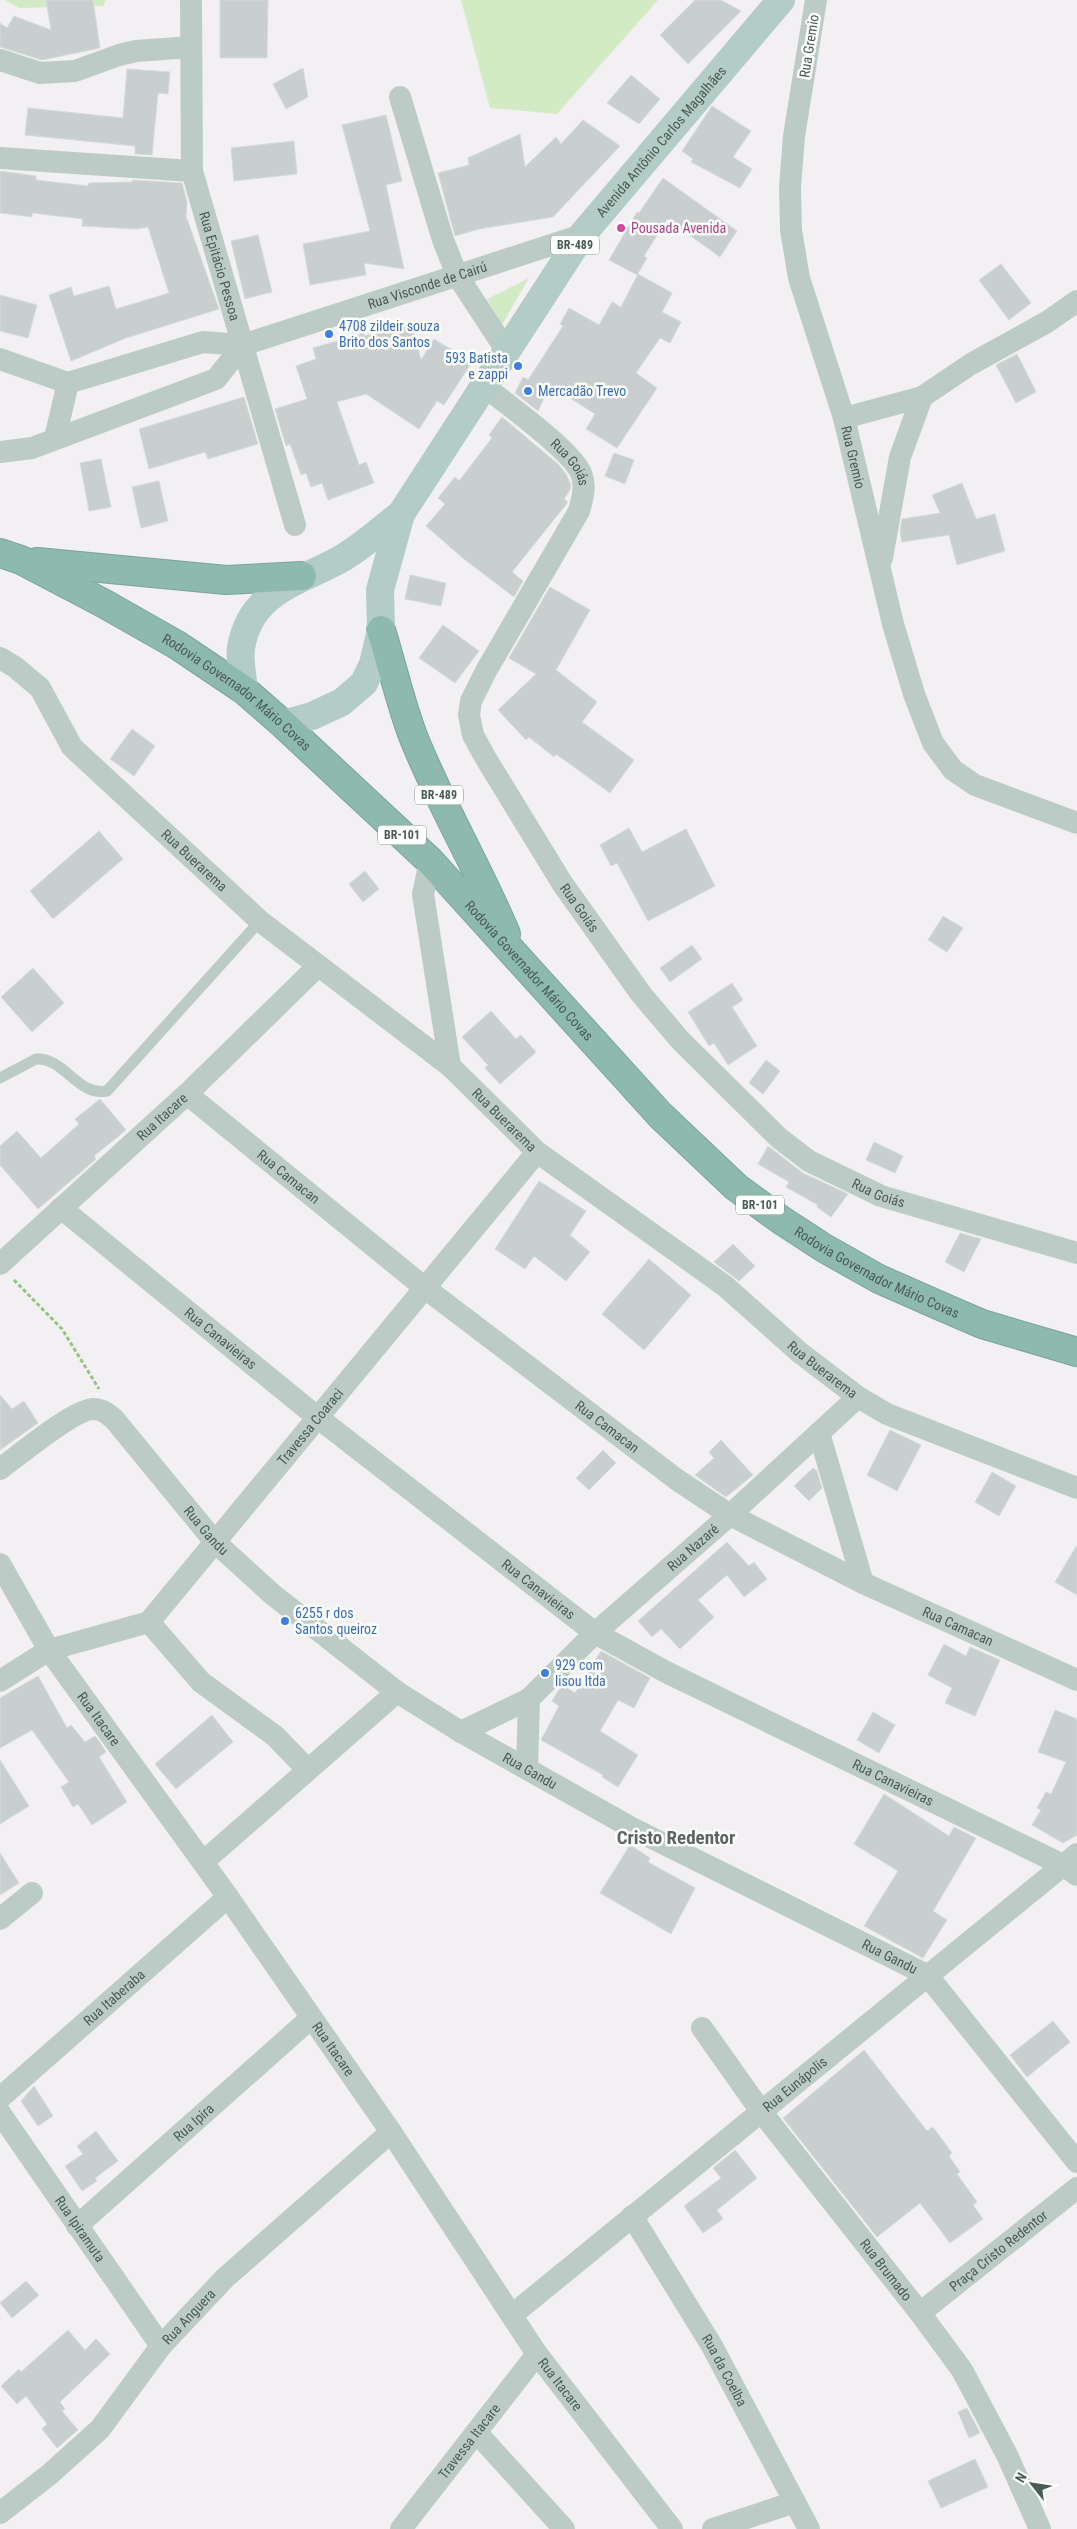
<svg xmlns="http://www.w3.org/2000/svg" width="1077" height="2529" viewBox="0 0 1077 2529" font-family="'Roboto Condensed',sans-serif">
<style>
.green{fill:#d3ebc4}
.building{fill:#c8cfce;stroke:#d5dbda}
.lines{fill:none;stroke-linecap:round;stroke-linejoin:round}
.highway-casing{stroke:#79a59a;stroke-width:30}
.path{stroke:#92c580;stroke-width:3;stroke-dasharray:4 2.5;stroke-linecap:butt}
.lane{stroke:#bdcbc6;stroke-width:11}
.street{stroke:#bdcbc6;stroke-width:22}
.primary{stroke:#b3ccc5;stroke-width:28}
.highway{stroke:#8eb9ae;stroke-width:28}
.hotel-dot{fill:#d1479c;stroke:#fff;stroke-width:2}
.shop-dot{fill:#3f7fe0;stroke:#fff;stroke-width:2}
.labels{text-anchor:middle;stroke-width:5;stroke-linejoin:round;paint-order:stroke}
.shield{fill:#fff;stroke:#808d89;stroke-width:1}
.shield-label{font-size:12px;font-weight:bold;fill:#4a5c56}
.street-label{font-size:14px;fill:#4a5c56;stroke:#fff}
.hotel-label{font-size:14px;fill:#b23c85;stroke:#fff;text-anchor:start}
.shop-label{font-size:14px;fill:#366cbe;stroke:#fff;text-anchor:start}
.district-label{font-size:19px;font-weight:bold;fill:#5d6463;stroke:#fff}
</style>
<rect width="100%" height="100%" fill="#f2f0f2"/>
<path class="green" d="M5,0H106L103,6L19,8Z
M461,0H658L557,114L490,108Z
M529,278L502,325L487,299Z"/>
<path class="building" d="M46,0H93L100,48L42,60L0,47V23L7,28L14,16L51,30Z
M220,0H268L267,58H220Z
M695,0H721L741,11L688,64L660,35Z
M303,68L308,97L286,109L273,84Z
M127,69L170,72L168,94L158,93L152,155L135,154V146L25,135L28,108L123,118Z
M631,75L660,99L639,124L607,103Z
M712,106L751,131L733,157L752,169L740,188L691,162L693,159L682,151Z
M386,115L402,181L386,185L404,269L364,263L366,275L310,285L303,244L370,231L342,125Z
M583,120L620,146L553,217L479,229L455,236L438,173L469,165L468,158L520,134L525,167L556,137L561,144Z
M294,141L297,174L234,181L231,148Z
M0,171L36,176V180L88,186L89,183L132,182L133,180L182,183L187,202L186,216L219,309L126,338L71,361L49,295L71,287L74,296L109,286L116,309L169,293L148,227L137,229L82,226L83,219L32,213V217L0,213Z
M663,178L737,231L720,257L667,219L644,256L647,258L637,275L609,260L637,212L639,213Z
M258,235L272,292L245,299L231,241Z
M1001,264L1031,303L1009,320L979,280Z
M638,274L672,293L662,312L681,322L670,343L660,338L636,373L657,388L617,448L586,429L595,414L550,385L538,411L515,393L523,377L528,380L563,326L560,324L569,308L599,325L612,302L621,307Z
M0,295L37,305L28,338L0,331Z
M411,323L421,360L434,339L472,362L444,405L437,401L419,429L366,394L337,402L359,465L366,462L374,483L328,500L322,483L311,487L306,473L301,475L290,444L286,446L275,409L307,399L296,366L316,359L313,348L364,333V336Z
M1017,354L1036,392L1016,403L996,365Z
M244,397L258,444L208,459L205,452L149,469L139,429Z
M502,417L558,464L566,474L571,485L570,490L564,499L568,502L512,572L523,581L514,597L464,559L426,526L445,504L438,498L455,477L459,481L492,438L489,435Z
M614,453L634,460L625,484L605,476Z
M101,459L111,507L89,511L80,463Z
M159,481L168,521L141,528L132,487Z
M962,483L976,519L995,514L1005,551L957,565L949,535L902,542L900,531L902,519L940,513L932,495Z
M410,575L446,583L441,606L405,599Z
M550,587L590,610L556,670L597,702L582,722L634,760L610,793L556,754L554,757L529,737L526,740L498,710L536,674L509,658Z
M443,625L479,651L455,683L419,658Z
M132,729L155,746L134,776L110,759Z
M629,828L642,852L686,829L715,886L648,921L617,863L611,866L600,845Z
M99,831L123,859L53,919L30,891Z
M365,871L379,889L363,902L349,884Z
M943,916L963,928L947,952L928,940Z
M692,945L702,959L670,982L660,968Z
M33,968L64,1003L32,1032L1,997Z
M732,983L743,1000L732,1007L757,1046L728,1065L714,1043L709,1046L688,1012Z
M491,1011L516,1039L521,1035L536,1052L500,1084L485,1068L488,1065L462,1037Z
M766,1060L780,1071L763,1094L749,1083Z
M100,1099L126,1130L94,1156L96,1159L38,1209L0,1165V1146L17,1131L41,1158L79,1124L75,1119Z
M874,1142L903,1156L895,1173L866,1160Z
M768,1146L803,1173L848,1194L831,1217L817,1207L818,1205L786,1187L789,1182L758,1164Z
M539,1181L586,1211L570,1235L590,1252L566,1281L534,1256L525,1269L495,1249Z
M960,1233L981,1239L964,1272L945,1262Z
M733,1244L755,1266L739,1281L714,1262Z
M649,1259L691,1295L644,1350L602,1314Z
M0,1395L12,1409L24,1401L38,1423L0,1450Z
M890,1430L921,1445L897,1491L867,1475Z
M721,1440L753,1475L726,1497L695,1475L714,1458L709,1452Z
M603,1450L616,1463L589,1490L576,1478Z
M813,1468L817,1471L822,1488L809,1501L794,1486Z
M992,1472L1016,1486L999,1516L975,1502Z
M727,1542L749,1566L754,1562L767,1579L744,1597L727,1575L698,1600L714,1617L680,1649L661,1629L652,1637L638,1621Z
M1077,1545V1595L1055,1582Z
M944,1644L966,1656L970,1647L1000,1660L975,1716L945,1703L952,1688L928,1675Z
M601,1651L650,1678L634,1708L618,1700L600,1731L638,1755L618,1787L602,1777L603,1775L541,1740L559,1706L552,1701L562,1685L575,1693Z
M38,1676L67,1728L71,1725L85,1742L95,1736L101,1744L106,1752L99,1757L127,1802L92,1825L78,1804L73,1807L61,1787L69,1782L32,1730L0,1748V1698Z
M1055,1710L1077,1719V1835L1063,1843L1032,1825L1041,1810L1037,1808L1046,1792L1051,1794L1066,1762L1038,1752Z
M873,1712L895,1725L879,1753L857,1740Z
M212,1715L233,1742L176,1789L155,1764Z
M0,1760L29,1806L0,1824Z
M884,1794L949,1836L954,1827L976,1838L933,1911L947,1920L923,1958L864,1926L898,1871L854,1844Z
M630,1845L650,1858L648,1862L695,1888L671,1934L600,1893Z
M0,1853L19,1883L0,1895Z
M1053,2021L1070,2042L1027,2077L1010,2055Z
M864,2050L927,2131L933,2127L952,2153L949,2156L960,2172L957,2174L977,2202L973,2205L983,2219L950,2243L920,2203L877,2237L783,2118Z
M34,2086L53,2116L38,2126L21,2101Z
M96,2131L118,2161L95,2178L97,2181L82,2191L65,2166L83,2154L77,2146Z
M735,2150L757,2178L717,2210L723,2219L703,2233L684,2206L721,2178L713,2168Z
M26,2281L39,2295L12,2318L0,2303Z
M68,2330L85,2350L96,2339L110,2354L60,2402L65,2409L62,2411L78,2430L57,2448L42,2429L47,2424L26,2396L17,2404L1,2386L19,2369L21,2372Z
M967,2408L980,2433L969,2438L958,2412Z
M975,2459L988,2487L941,2508L928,2481Z"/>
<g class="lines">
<g class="highway-casing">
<g id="highway">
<path id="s23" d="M0,553L21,560L103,603L177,645L244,690L283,724L430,861L660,1115L736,1187L781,1220L824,1248L879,1279L938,1305L982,1324L1077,1352"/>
<path d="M37,562L226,580L302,576"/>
<path d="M381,630C392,665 400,702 413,736C440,804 478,867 506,934"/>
</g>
</g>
<path class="path" d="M14,1280L62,1329L99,1389"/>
<path class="lane" d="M0,1078L36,1059C64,1057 78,1097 107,1091L260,921"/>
<g class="street">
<path id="s1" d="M191,0L192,171L295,525"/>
<path id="s2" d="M816,0L794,136L790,187L791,230L799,278L844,418L893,624L914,694L933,743L953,770L975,785L1077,823"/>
<path d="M0,60L40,73L75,71L119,55L136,51L191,47"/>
<path d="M400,97L443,240L457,275L506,350"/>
<path d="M0,158L192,171"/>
<path d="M0,359L68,383"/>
<path id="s3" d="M68,383L203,342L243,345L582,235"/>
<path id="s4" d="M484,386C505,403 576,453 582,476C586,487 582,500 579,511L486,671L471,701L469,715L473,735L485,757L562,883L641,994L680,1040L779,1138L809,1161L881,1196L1077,1253"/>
<path d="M844,418L922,397"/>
<path d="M55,438L68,383"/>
<path d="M0,452L32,448L216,379L243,345"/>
<path d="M882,558L900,457L922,397L971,364L1047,322L1077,301"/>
<path id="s5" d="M0,658L15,667L40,688L72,747L260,921L450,1066L537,1152L725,1286L799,1352L858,1397L887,1414L1077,1488"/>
<path d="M430,861L423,894L450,1066"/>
<path id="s6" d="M187,1094L425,1288L676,1479L730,1515L863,1583L1077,1680"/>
<path id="s7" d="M61,1208L317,1417L595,1633L666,1672L1063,1865L1077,1875"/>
<path id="s8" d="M0,1264L187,1094L318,966"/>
<path d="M819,1433L863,1583"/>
<path id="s9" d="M0,1469C18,1456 75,1408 94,1409C102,1409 108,1414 114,1419L215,1542L272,1594L397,1692L461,1732L632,1828L927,1975L1077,2162"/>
<path id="s10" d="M0,1564L49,1650L228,1897L391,2132L537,2354L672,2529"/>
<path d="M149,1622L201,1682L275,1736L307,1769"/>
<path id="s11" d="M0,1681L49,1650L149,1622L537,1152"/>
<path id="s12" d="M461,1732L529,1699L595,1633L730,1515L858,1397"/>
<path d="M527,1768L529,1699"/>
<path d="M203,1862L397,1692"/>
<path d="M0,1919L32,1893"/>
<path id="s13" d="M702,2028L760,2110L920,2313L962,2370L1007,2455L1040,2529"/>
<path id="s14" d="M0,2098L228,1897"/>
<path id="s15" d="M0,2113L161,2346"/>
<path id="s16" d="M632,2216L712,2346L809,2529"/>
<path id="s17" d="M77,2226L311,2018"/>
<path id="s18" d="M920,2313L1077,2188"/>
<path id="s19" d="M512,2315L1077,1854"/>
<path d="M477,2433L564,2529"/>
<path id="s20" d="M0,2513L50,2474L100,2429L161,2346L225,2278L391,2132"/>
<path id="s21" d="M401,2529L537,2354"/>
<path d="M713,2529L795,2502"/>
</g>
<g class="primary">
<path d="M244,690C243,677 239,661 241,648C250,592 297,583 339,560C361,548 381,529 401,514"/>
<path id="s22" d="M283,724L312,716L342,702L364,683L373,664L381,630L380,590L401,514L582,235L781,0"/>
</g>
<use href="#highway" class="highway"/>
</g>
<circle class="hotel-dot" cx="621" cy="228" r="5"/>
<g class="shop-dot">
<circle cx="329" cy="334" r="5"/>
<circle cx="518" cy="366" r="5"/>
<circle cx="528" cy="391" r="5"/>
<circle cx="285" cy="1621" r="5"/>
<circle cx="545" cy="1673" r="5"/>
</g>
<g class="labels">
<g class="shield">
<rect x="551" y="235.5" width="48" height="19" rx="4"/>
<rect x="415" y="785.5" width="48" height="19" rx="4"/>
<rect x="378" y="825.5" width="48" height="19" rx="4"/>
<rect x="736" y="1195.5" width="48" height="19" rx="4"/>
</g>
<g class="shield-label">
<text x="575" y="249">BR-489</text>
<text x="439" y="799">BR-489</text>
<text x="402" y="839">BR-101</text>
<text x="760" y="1209">BR-101</text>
</g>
<g class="street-label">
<text transform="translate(809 46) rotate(-81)" y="5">Rua Gremio</text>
<text dy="5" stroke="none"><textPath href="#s22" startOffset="722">Avenida Antônio Carlos Magalhães</textPath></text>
<text dy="5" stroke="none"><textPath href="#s1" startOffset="270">Rua Epitácio Pessoa</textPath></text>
<text dy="5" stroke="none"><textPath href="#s3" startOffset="375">Rua Visconde de Cairú</textPath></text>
<text dy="5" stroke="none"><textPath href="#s2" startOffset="468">Rua Gremio</textPath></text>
<text dy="5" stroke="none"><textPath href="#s4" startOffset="116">Rua Goiás</textPath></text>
<text dy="5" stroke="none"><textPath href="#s23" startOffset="276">Rodovia Governador Mário Covas</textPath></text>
<text dy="5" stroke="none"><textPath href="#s5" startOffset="284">Rua Buerarema</textPath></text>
<text dy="5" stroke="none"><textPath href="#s4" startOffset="626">Rua Goiás</textPath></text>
<text dy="5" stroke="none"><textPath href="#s23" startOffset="681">Rodovia Governador Mário Covas</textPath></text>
<text dy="5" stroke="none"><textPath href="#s8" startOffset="219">Rua Itacare</textPath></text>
<text dy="5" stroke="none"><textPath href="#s5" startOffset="689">Rua Buerarema</textPath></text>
<text dy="5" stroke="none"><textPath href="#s6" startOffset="131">Rua Camacan</textPath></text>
<text dy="5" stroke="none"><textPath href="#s4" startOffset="1046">Rua Goiás</textPath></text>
<text dy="5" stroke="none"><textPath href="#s23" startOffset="1146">Rodovia Governador Mário Covas</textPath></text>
<text dy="5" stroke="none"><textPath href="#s7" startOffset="206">Rua Canavieiras</textPath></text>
<text dy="5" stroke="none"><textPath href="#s5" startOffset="1094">Rua Buerarema</textPath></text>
<text dy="5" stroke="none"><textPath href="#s6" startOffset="536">Rua Camacan</textPath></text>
<text dy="5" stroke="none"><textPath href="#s11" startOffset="415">Travessa Coaraci</textPath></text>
<text dy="5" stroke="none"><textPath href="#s9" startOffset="280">Rua Gandu</textPath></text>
<text dy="5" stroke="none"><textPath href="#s12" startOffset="299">Rua Nazaré</textPath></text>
<text dy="5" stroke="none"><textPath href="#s7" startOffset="611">Rua Canavieiras</textPath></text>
<text dy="5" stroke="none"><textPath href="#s6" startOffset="941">Rua Camacan</textPath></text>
<text dy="5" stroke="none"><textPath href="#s10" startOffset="184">Rua Itacare</textPath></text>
<text dy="5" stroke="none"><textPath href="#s9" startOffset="685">Rua Gandu</textPath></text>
<text dy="5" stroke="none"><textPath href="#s7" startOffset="1016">Rua Canavieiras</textPath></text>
<text dy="5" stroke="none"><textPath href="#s9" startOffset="1090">Rua Gandu</textPath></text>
<text dy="5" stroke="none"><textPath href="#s14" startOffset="152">Rua Itaberaba</textPath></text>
<text dy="5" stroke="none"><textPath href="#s10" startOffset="589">Rua Itacare</textPath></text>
<text dy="5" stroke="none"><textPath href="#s19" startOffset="365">Rua Eunápolis</textPath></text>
<text dy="5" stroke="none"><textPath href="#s17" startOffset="156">Rua Ipira</textPath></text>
<text dy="5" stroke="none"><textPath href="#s15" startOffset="141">Rua Ipiramuta</textPath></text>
<text dy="5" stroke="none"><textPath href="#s18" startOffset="100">Praça Cristo Redentor</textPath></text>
<text dy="5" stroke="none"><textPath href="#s13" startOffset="304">Rua Brumado</textPath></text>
<text dy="5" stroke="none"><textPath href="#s20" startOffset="274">Rua Anguera</textPath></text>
<text dy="5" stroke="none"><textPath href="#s16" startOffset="180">Rua da Coelba</textPath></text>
<text dy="5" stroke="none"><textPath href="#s10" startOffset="994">Rua Itacare</textPath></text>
<text dy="5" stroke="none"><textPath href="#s21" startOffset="111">Travessa Itacare</textPath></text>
</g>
<g class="hotel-label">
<text x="631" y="233">Pousada Avenida</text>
</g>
<g class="shop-label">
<text x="339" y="331">4708 zildeir souza<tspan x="339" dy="16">Brito dos Santos</tspan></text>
<text x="508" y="363" text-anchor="end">593 Batista<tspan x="508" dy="16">e zappi</tspan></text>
<text x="538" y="396">Mercadão Trevo</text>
<text x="295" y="1618">6255 r dos<tspan x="295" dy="16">Santos queiroz</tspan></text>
<text x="555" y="1670">929 com<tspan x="555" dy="16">lisou ltda</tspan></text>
</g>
<g class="district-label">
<text x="676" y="1844">Cristo Redentor</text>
</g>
</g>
<g transform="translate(1032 2484) rotate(300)" stroke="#ffffff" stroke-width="4" paint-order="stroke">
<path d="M0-4L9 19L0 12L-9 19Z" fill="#4a5c56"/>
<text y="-8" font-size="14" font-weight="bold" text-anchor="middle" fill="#4a5c56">N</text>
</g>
</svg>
